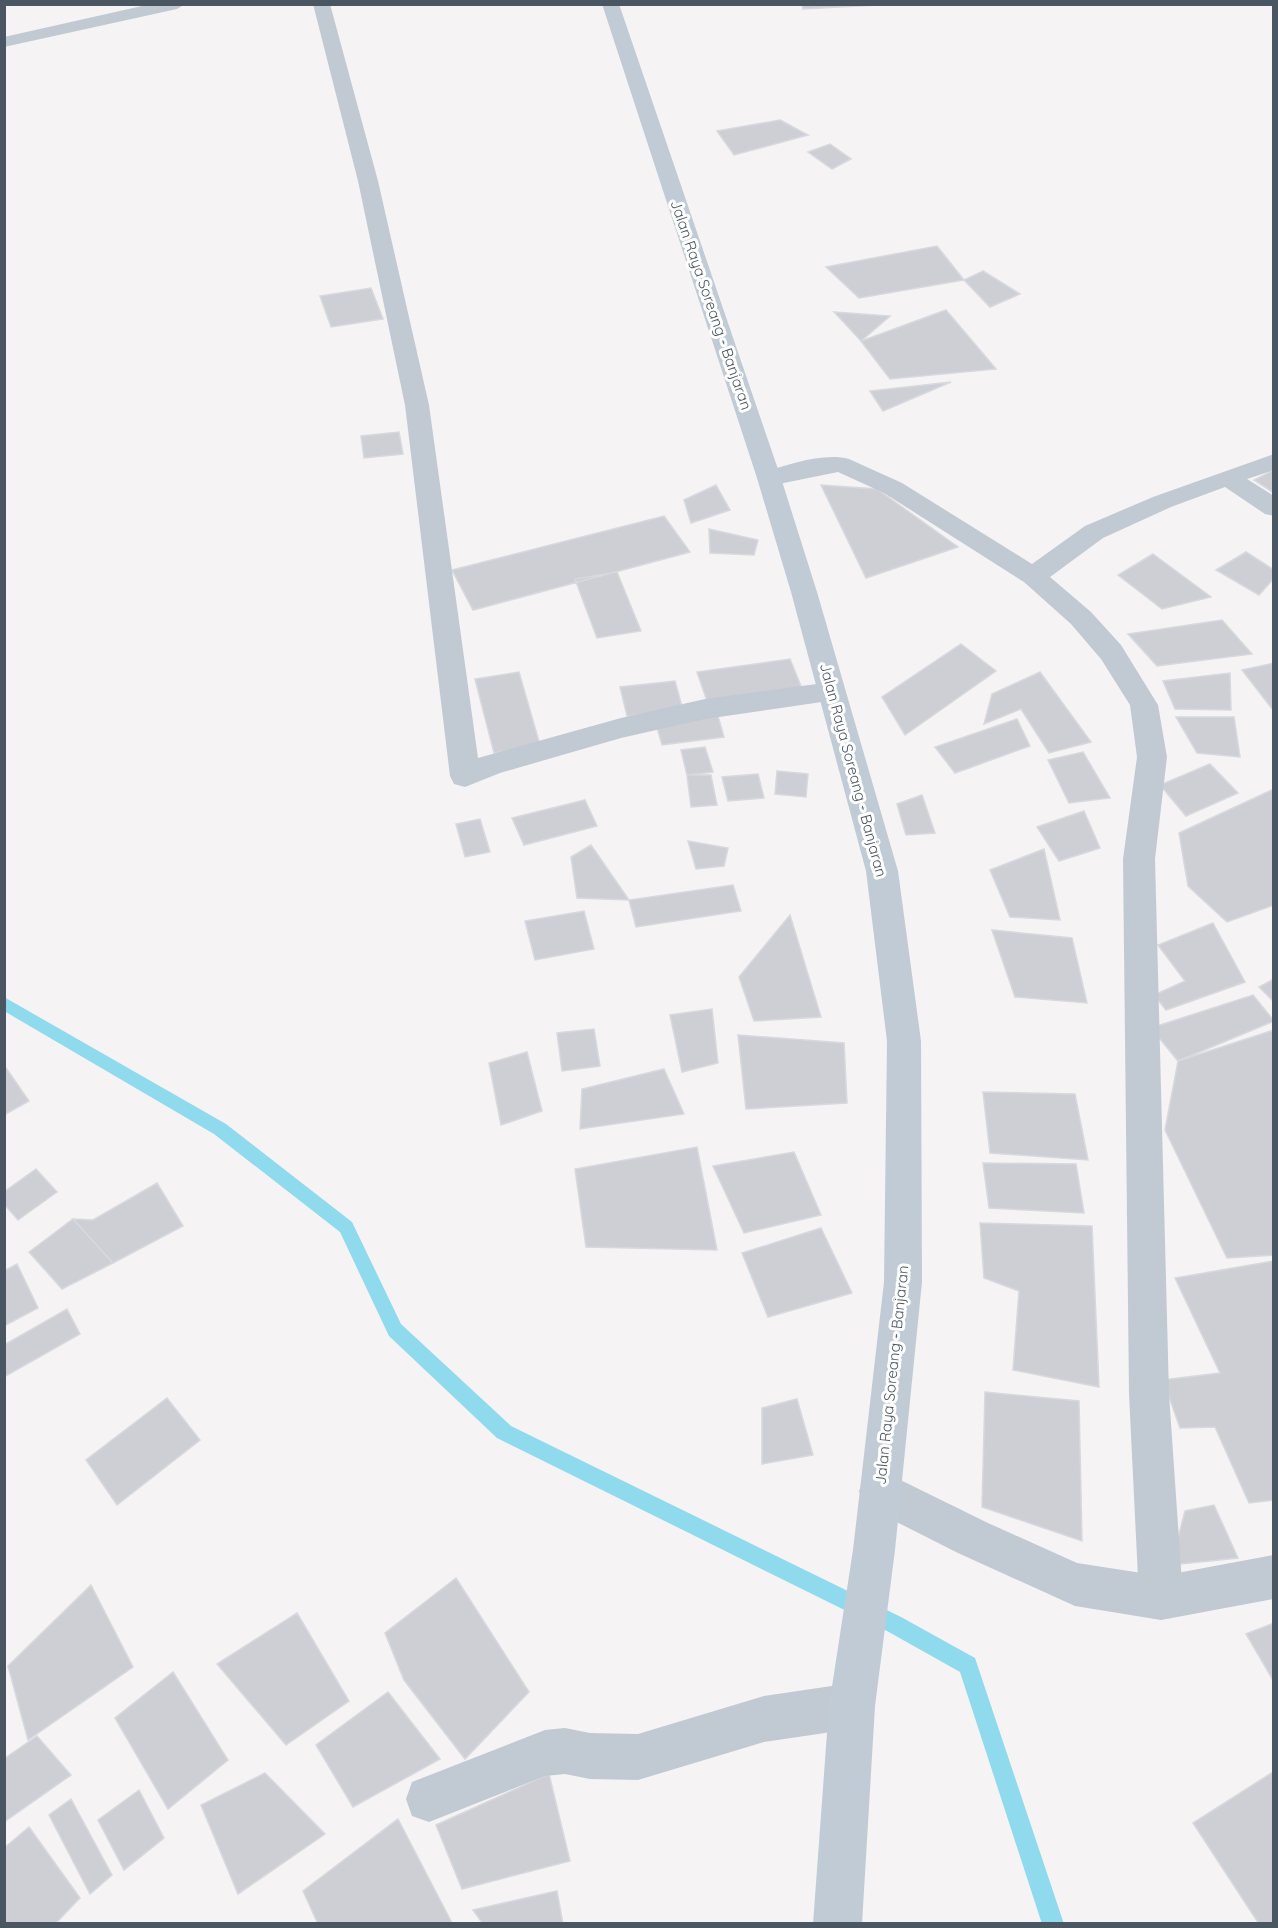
<svg xmlns="http://www.w3.org/2000/svg" width="1278" height="1928" viewBox="0 0 1278 1928" font-family="Quicksand,sans-serif">
<style>
.lines{fill:none;stroke-linecap:round;stroke-linejoin:round}
.stream{fill:#90daee;fill-rule:evenodd}
.building{fill:#cdcfd5;stroke:#d7d9de;stroke-width:1.5}
.minor{fill:#c1cad2;fill-rule:evenodd}
.tertiary{fill:#c1cad2;fill-rule:evenodd}
.secondary{fill:#c1cbd6;fill-rule:evenodd}
.labels{text-anchor:middle;stroke-width:6;stroke-linejoin:round;paint-order:stroke}
.street-label{font-size:15px;fill:#4a5661;stroke:#fff}
</style>
<rect width="100%" height="100%" fill="#f5f3f3"/>
<g class="lines">
<path class="stream" d="M4,997L226,1124L352,1222L401,1324L511,1426L901,1617L975,1658L1064,1924H1042L960,1672L887,1631L497,1438L389,1336L340,1232L214,1134L4,1011Z"/>
</g>
<path class="building" d="M802,4H895L803,9Z
M780,120L808,135L734,155L717,131Z
M830,144L851,159L832,169L808,152Z
M937,246L964,280L859,298L826,267Z
M983,271L1020,294L990,307L964,280Z
M371,288L383,319L331,327L320,296Z
M946,310L996,369L890,379L861,341Z
M834,312L890,316L861,341Z
M951,382L883,411L870,391Z
M399,432L403,454L364,458L361,436Z
M1274,470V493L1254,480Z
M716,485L730,510L691,523L684,500Z
M821,485L877,489L958,547L866,578Z
M664,516L690,552L473,610L452,570Z
M709,529L758,540L754,555L710,553Z
M1246,552L1274,570V578L1259,595L1216,570Z
M1153,554L1211,597L1162,609L1118,575Z
M617,572L641,631L597,638L575,579Z
M1222,620L1252,654L1157,666L1128,634Z
M961,644L996,671L905,735L882,697Z
M790,659L803,691L708,704L697,672Z
M1274,663V710H1273L1242,670Z
M519,672L540,745L494,753L475,679Z
M1040,672L1091,742L1049,753L1021,709L984,724L992,694Z
M1230,673L1231,710L1175,709L1163,681Z
M675,681L683,710L627,716L620,687Z
M718,716L724,737L662,745L656,724Z
M1176,717H1234L1240,757L1197,753Z
M1017,719L1030,746L955,773L935,747Z
M705,747L713,772L687,775L681,750Z
M1083,752L1110,798L1069,803L1048,760Z
M1210,764L1238,793L1186,816L1160,785Z
M777,771L808,774L806,797L775,794Z
M758,774L764,798L728,801L722,777Z
M687,775H711L717,805L691,807Z
M1274,789V905L1227,922L1188,886L1179,833Z
M922,795L935,833L906,835L897,804Z
M585,800L597,826L524,845L512,818Z
M1084,811L1100,848L1059,861L1037,827Z
M480,819L490,852L465,857L456,824Z
M688,841L728,848L724,866L696,869Z
M591,845L629,900L577,898L571,857Z
M1044,849L1060,920L1010,917L990,870Z
M733,885L741,911L636,927L629,900Z
M584,911L594,949L535,960L525,921Z
M790,915L821,1017L754,1021L739,977Z
M1213,923L1245,982L1166,1010L1154,995L1185,981L1158,945Z
M992,930L1072,938L1087,1003L1015,997Z
M1274,979V1002L1259,987Z
M1253,995L1274,1021L1178,1061L1151,1028Z
M712,1009L718,1063L682,1072L670,1015Z
M594,1029L600,1066L562,1071L557,1033Z
M1274,1030V1255L1227,1258L1165,1130L1178,1061Z
M738,1035L844,1043L847,1103L746,1109Z
M527,1052L542,1111L501,1125L489,1063Z
M4,1065L29,1101L4,1115Z
M664,1069L684,1114L580,1129L582,1089Z
M983,1092L1075,1094L1088,1160L990,1153Z
M697,1147L717,1250L586,1247L575,1169Z
M794,1152L821,1215L744,1233L713,1166Z
M983,1163L1076,1164L1084,1213L989,1208Z
M36,1169L57,1192L18,1220L4,1204V1192Z
M157,1183L183,1226L113,1263L73,1219L93,1220Z
M73,1219L113,1263L62,1289L29,1252Z
M980,1223L1092,1226L1099,1387L1013,1370L1019,1291L984,1278Z
M821,1228L852,1293L768,1317L742,1253Z
M1274,1261V1500L1249,1503L1215,1427L1180,1428L1163,1380L1220,1373L1175,1278Z
M17,1264L38,1308L4,1326V1271Z
M67,1309L80,1334L4,1377V1345Z
M985,1392L1079,1401L1082,1541L982,1507Z
M167,1398L200,1440L117,1505L86,1460Z
M797,1399L813,1455L762,1464V1408Z
M1214,1505L1238,1558L1171,1565L1185,1511Z
M456,1578L529,1692L465,1759L404,1680L385,1633Z
M91,1585L133,1667L28,1740L8,1666Z
M297,1613L349,1701L286,1745L217,1664Z
M1274,1623V1682L1246,1634Z
M173,1672L228,1760L168,1809L115,1718Z
M388,1692L440,1759L353,1807L316,1745Z
M37,1736L71,1775L4,1822V1759Z
M1273,1772L1274,1924H1259L1193,1823Z
M265,1773L325,1834L238,1894L201,1805Z
M549,1774L570,1861L462,1889L436,1825Z
M139,1790L164,1838L124,1870L98,1820Z
M71,1799L112,1875L90,1894L49,1815Z
M398,1819L452,1923L318,1924L303,1891Z
M29,1827L80,1898L55,1924H4V1848Z
M557,1891L563,1924H483L473,1910Z"/>
<g class="lines">
<path class="minor" d="M151,4H185L177,9L4,47V37Z
M313,4H330L378,181L429,405L478,758L621,718L705,699L832,682L842,685L846,692L842,699L705,719L621,738L500,773L465,787L454,784L450,776L405,405L358,181Z
M1274,454V470L1247,479L1274,496V516L1265,514L1225,487L1171,507L1103,538L1050,577L1091,612L1121,645L1158,705L1167,757L1155,859L1169,1394L1183,1598L1176,1613L1161,1620L1146,1613L1139,1598L1129,1394L1123,859L1137,757L1130,705L1101,659L1071,624L1024,582L884,493L838,472L769,486L760,483L757,478L760,473C786,466 822,452 849,459L902,483L1032,564L1085,526L1153,497Z
M852,1683L868,1690L875,1706L868,1722L852,1729L764,1742L638,1780L590,1779L565,1774L545,1776L429,1822L412,1816L406,1799L412,1782L545,1730L565,1728L590,1733L638,1734L764,1696Z"/>
<path class="tertiary" d="M880,1470L988,1523L1077,1563L1161,1576L1274,1555V1599L1161,1620L1075,1606L958,1553L865,1506L859,1491L865,1476Z"/>
<path class="secondary" d="M602,4H619L781,478L817,592L898,871L921,1041L922,1282L895,1550L875,1706L862,1924H813L829,1706L853,1550L884,1282L887,1041L866,871L791,592L757,478Z"/>
</g>
<g class="labels">
<g class="street-label">
<text transform="translate(711 305) rotate(71)" y="5">Jalan Raya Soreang - Banjaran</text>
<text transform="translate(853 770) rotate(75)" y="5">Jalan Raya Soreang - Banjaran</text>
<text transform="translate(892 1375) rotate(-84)" y="5">Jalan Raya Soreang - Banjaran</text>
</g>
</g>
<rect width="1278" height="1928" fill="none" stroke="#4a5661" stroke-width="12"/>
</svg>
